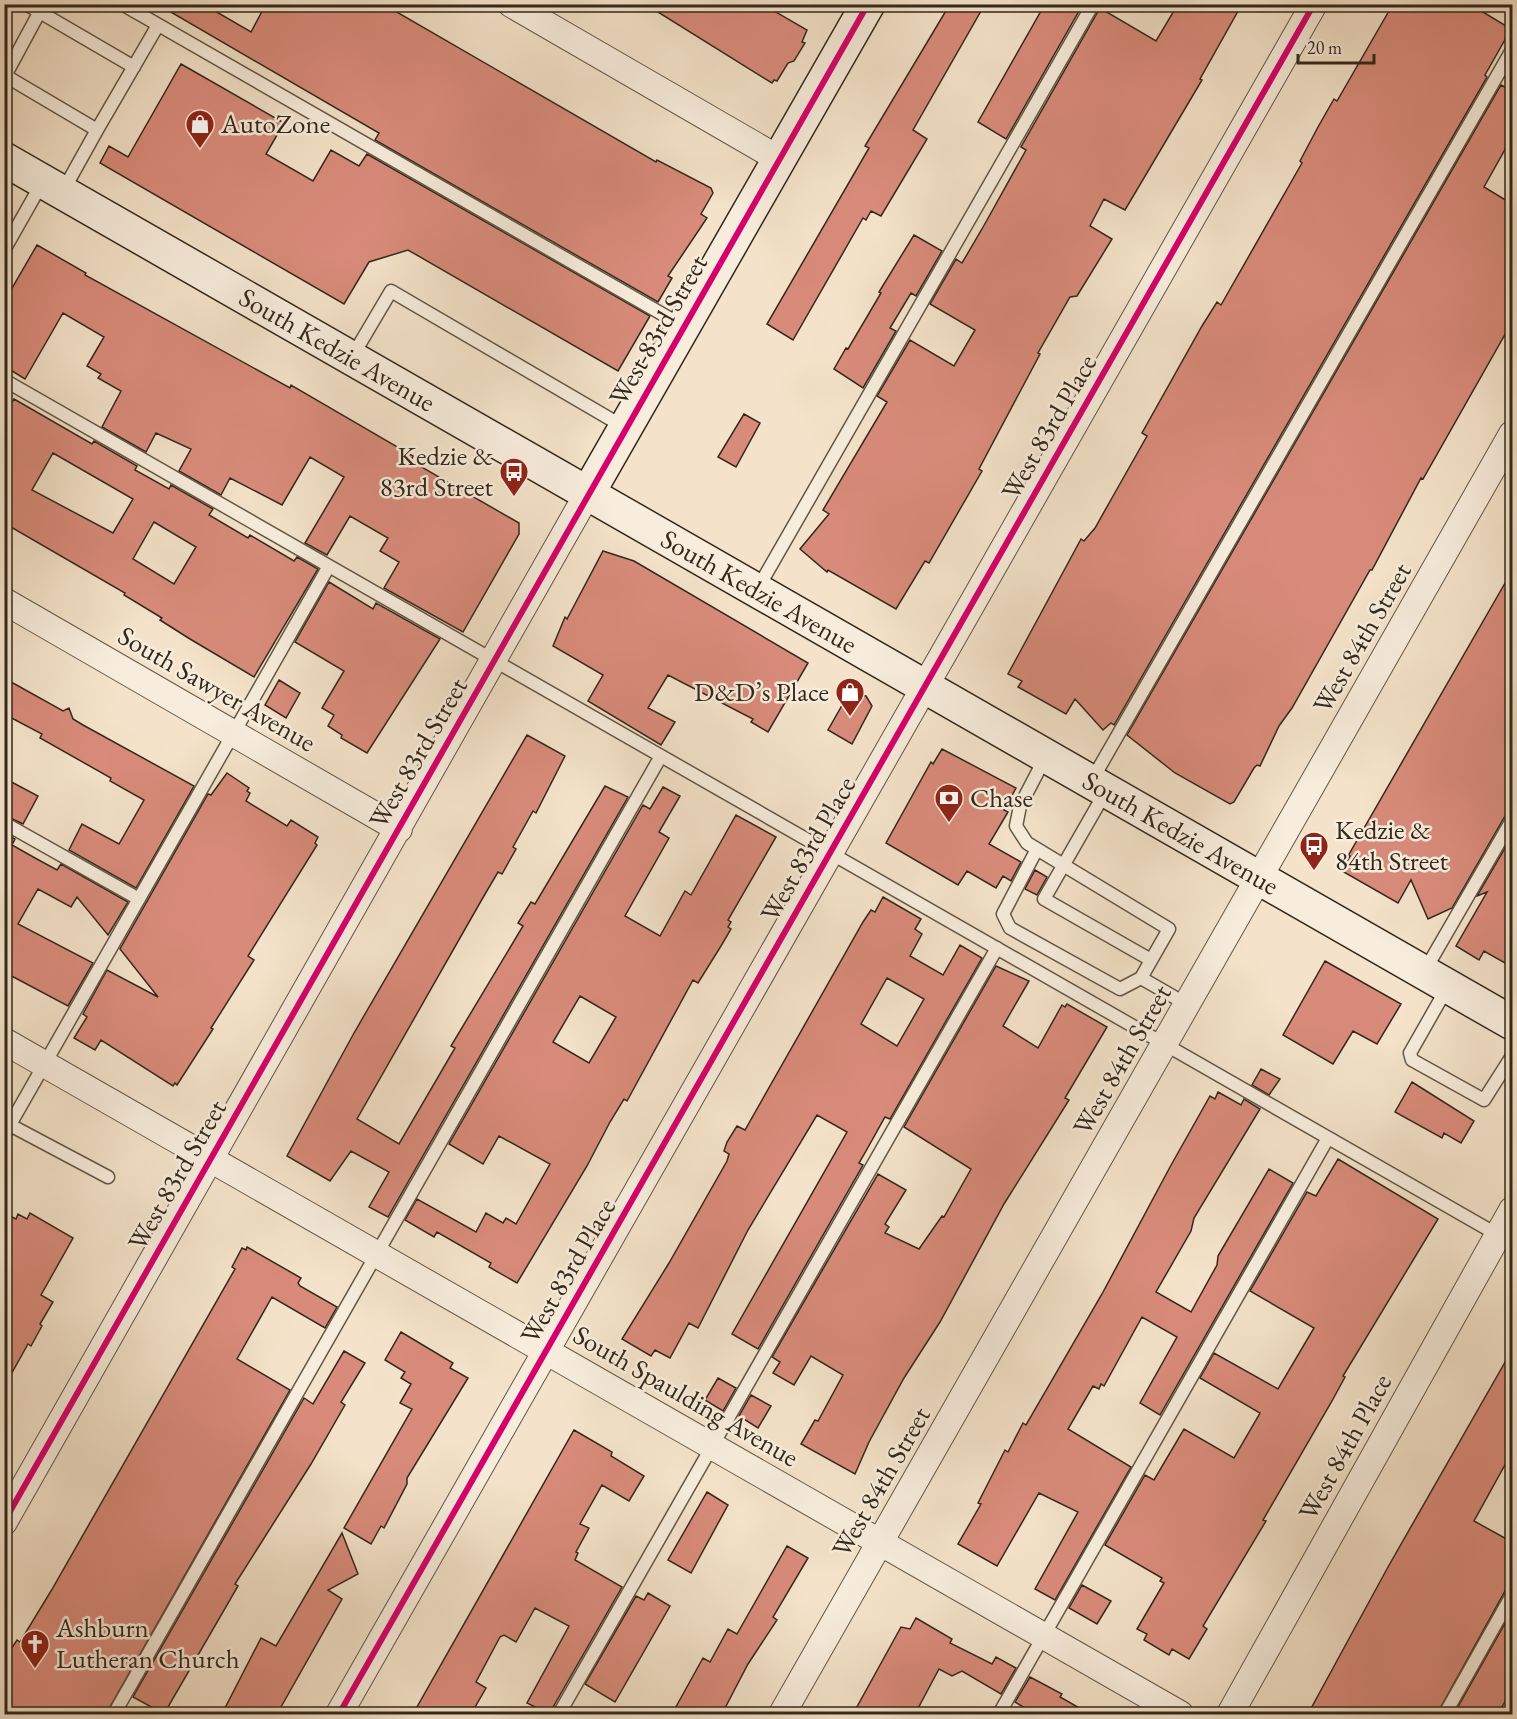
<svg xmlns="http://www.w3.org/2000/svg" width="1517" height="1719" viewBox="0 0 1517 1719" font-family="'EB Garamond',serif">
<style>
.building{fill:#d98b7b;stroke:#32281b;stroke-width:1.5;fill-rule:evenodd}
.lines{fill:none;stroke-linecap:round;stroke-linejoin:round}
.lane-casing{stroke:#625747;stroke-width:15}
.street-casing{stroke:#625747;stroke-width:28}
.secondary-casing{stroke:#32281b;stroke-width:36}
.lane{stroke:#f8eddd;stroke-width:12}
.street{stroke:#f8eddd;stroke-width:26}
.secondary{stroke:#f8eddd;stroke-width:33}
.cycleway-casing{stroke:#f8eddd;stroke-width:10}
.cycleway{stroke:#d6006c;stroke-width:6}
.labels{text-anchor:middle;stroke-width:5;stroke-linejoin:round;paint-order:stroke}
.poi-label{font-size:27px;fill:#32281b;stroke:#f8eddd;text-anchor:start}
.street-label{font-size:27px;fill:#32281b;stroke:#f8eddd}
</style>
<rect width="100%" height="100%" fill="#f4e3ca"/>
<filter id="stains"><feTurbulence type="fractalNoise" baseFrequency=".00333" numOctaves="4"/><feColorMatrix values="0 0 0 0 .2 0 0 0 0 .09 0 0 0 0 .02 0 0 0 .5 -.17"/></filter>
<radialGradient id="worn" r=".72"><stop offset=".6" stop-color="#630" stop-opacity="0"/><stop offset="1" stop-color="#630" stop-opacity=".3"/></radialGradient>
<path class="building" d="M157,4H203L251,32L266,4H383L656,162L657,160L711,188L713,193L701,214L707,218L668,276L672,278L658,302L375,140L379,133Z
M645,4H762L807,30L802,42L805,43L794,61L788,63L777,81L774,80L772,83Z
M950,4H985L913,130L927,139L881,216L871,211L866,220L863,218L793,340L767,324L869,148L865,146Z
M1045,4H1083L1006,139L978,122Z
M1178,4H1242L1200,79L1202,80L1125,210L1104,199L1090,226L1112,239L1077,296L1070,297L1038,353L1040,354L979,469L982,471L929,563L925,561L896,609L828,570L827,572L800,549L829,514L823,510L887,402L877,396L910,340L954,366L975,330L930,304L956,259L962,263L982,229L1026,150L1021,147L1100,8L1156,41Z
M1393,4H1470L1511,29L1485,75L1487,77L1114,725L1111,723L1103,730L1075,699L1066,714L1018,687L1022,681L1008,674L1081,539L1084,541L1095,528L1117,489L1147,436L1142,433L1202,326L1217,302L1221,305L1302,163L1300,161L1318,127L1334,99L1337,101Z
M181,64L284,123L266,154L313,181L331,150L359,166L367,154L650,316L618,371L408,250L369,262L344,304L100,163L109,146L128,157Z
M1501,85L1512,91V137L1484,187L1512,204V322L1423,479L1421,478L1372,570H1370L1292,708L1279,726L1260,766L1257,765L1254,768L1234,802L1230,804L1175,773L1127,735Z
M914,235L942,251L916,296L911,293L890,328L896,331L863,388L834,369L846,348L848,349L881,293L879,292Z
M37,245L86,273L85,275L290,388L291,385L413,456L411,461L519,523V534L463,632L384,588L399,562L380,551L388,538L350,516L327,555L305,543L344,477L310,457L282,505L230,478L221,495L179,471L191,449L156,433L146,452L102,427L121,391L98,378L101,374L87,366L104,337L63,313L25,379L4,366V302Z
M14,399L92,444L94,441L137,466L135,470L169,489L171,485L213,509L209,515L248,538L250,535L294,561L297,557L318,569L254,677L190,639L160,620L162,618L124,595L125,593L4,523V414ZM53,453L133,499L113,533L32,490ZM154,522L196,547L174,584L133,559Z
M744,414L760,423L736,467L718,457Z
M603,551L634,561L808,663L768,732L751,722L753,719L668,675L648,708L675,722L661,745L588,701L603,675L553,646L565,617L567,619Z
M1512,571V812L1505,816L1452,908L1428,919L1411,880L1398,903L1342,871L1350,856H1348Z
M329,582L373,609L376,603L440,639L367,753L341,738L342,735L328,726L334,715L322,708L344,671L295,642Z
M4,678L63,711L69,708L73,719L83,725L194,786L136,888L69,850L82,824L119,844L144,800L110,781L111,778L40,738L42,734L4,714Z
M279,680L300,693L286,718L265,705Z
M849,693L866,696L872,706L852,744L828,730Z
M527,735L565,756L536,813L533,811L513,847L516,849L502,874L498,872L481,901L357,1119L399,1144L455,1048L451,1046L523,926L518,923L531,902L535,904L605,786L628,797L388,1217L369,1207L389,1172L351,1151L330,1181L287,1156L354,1033Z
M942,749L1016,788L1004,810L1008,812L989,844L1021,862L1011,881L1003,876L996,888L967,871L958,885L886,843L931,762L933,764Z
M227,773L249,788L247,791L250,793L246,801L287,826L291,820L318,837L315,843L317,845L248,956L254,960L211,1028L213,1029L177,1085L175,1083L173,1086L101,1040L95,1050L74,1038L87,1017L83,1014L107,970L158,997L120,949L208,794L211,795Z
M4,778L38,796L23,824L4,815Z
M663,787L680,796L659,832L669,838L625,916L660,936L685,891L691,895L736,815L776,837L728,920L731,922L728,927L731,929L721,946L698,983L693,980L627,1101L624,1099L610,1122L587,1166L517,1283L489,1267L491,1263L437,1232L434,1237L405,1220L417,1199L476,1232L486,1213L503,1223L506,1218L516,1224L550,1164L499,1136L483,1164L449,1144L643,805L650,809ZM580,996L616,1017L589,1063L553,1042Z
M4,833L15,839L12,845L35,858L57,870L61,864L128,902L108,935L77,897L71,907L38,889L18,924L93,963L68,1006L4,972Z
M1512,836V967L1484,951L1479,960L1456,946L1487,892L1477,896Z
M1035,870L1047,877L1037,895L1025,889Z
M883,897L921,919L915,929L922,934L910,956L943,975L960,945L982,958L890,1119L885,1117L866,1151L859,1163L863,1165L758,1349L732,1334L847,1132L817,1115L748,1230L698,1328L689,1323L670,1358L655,1350L651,1356L622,1339L669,1263L727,1161L729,1154L724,1151L727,1142L737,1126L745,1130L863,922L871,910L875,912ZM887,978L924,999L897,1046L861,1024Z
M1325,961L1401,1004L1377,1044L1353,1031L1333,1064L1283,1035Z
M996,966L1029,981L1003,1026L1038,1048L1062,1005L1065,1007L1067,1004L1107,1027L1065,1098L1069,1100L1004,1204L940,1322L904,1378L869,1442L855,1474L801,1444L815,1420L818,1421L843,1375L811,1356L794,1385L773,1373L780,1362L772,1357L878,1174L906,1190L885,1224L889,1227L885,1233L919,1249L942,1216L944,1217L971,1169L904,1127Z
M1261,1069L1280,1079L1269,1095L1252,1085Z
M1412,1082L1474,1121L1461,1143L1444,1133L1442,1138L1395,1112Z
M1218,1092L1241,1105L1244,1099L1260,1109L1194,1218L1191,1231L1156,1292L1191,1312L1217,1265L1218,1256L1269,1169L1293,1183L1160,1415L1140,1403L1177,1337L1142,1317L1104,1386L1101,1384L1099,1389L1093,1386L1068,1429L1131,1467L1055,1600L1035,1589L1078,1512L1039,1493L997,1566L958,1544L981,1504L978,1503L1005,1450L1008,1452L1023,1423L1026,1425L1102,1294L1170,1167L1210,1096L1215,1099Z
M1338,1159L1438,1219L1343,1376L1345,1377L1332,1401L1263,1520L1266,1521L1203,1626L1207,1629L1189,1659L1172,1649L1169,1655L1144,1640L1147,1634L1137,1629L1164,1583L1160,1581L1162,1578L1105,1545L1145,1475L1154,1480L1184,1429L1234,1458L1259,1415L1260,1413L1200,1378L1214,1353L1278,1389L1314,1328L1250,1291L1307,1192L1316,1196Z
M4,1213L16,1219L18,1214L27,1219L30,1213L73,1238L41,1295L53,1302L40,1324L42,1326L31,1346L28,1344L4,1387Z
M247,1247L301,1278L298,1283L300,1286L337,1307L325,1328L272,1297L237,1359L290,1390L106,1714H4V1660L17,1640L20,1642L51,1591L235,1269L232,1267L242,1248L246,1250Z
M401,1332L453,1363L450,1368L468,1378L407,1478V1484L384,1528L381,1526L371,1544L344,1528L412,1409L400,1403L411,1384L401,1378L405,1372L385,1360Z
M1512,1350V1452L1474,1521L1512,1542V1587L1505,1591L1437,1714H1308L1388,1567Z
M344,1351L365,1363L341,1402L345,1405L311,1464L235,1584L238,1586L164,1714L133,1697L304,1398L313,1404Z
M718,1378L736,1388L723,1411L705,1400Z
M751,1395L771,1406L758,1428L739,1416Z
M574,1430L612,1452L611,1456L644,1476L629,1501L602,1485L580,1524L589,1528L576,1552L578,1553L575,1560L622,1587L549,1714L527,1703L569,1626L535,1608L516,1642L504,1635L500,1637L476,1682L486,1688L471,1714H413Z
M707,1492L728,1505L691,1573L668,1560Z
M342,1533L358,1574L328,1590L342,1599L277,1714H236L225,1708L261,1638L276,1646Z
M787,1546L808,1558L773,1617L777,1620L748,1664L724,1710L721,1708L717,1714H672L703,1658L710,1662L728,1629L737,1634Z
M1082,1585L1111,1601L1097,1624L1069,1608Z
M648,1593L670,1606L615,1702L585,1684L636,1596L644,1600Z
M1512,1611V1689L1498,1714H1454Z
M916,1618L952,1639L950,1643L992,1664L996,1657L1016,1668L1001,1694L962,1671L952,1676L939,1669L915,1714H853L901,1627L910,1629Z
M1030,1677L1062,1694L1060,1697L1090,1714H1021L1025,1708L1015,1702Z"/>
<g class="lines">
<g class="lane-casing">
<path id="lane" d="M26,4L134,67
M122,4L683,326
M4,75L97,130L158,25
M5,76L39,13
M63,191L97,130
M4,250L42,183
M352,357L391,291L624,427
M4,380L1512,1243
M758,588L1093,4
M1046,756L1020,806L1016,826L1027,843L1169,929L1141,978L1188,1005
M1092,780L1512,50
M1106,791L1044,899L1151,960
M4,823L139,899
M1037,849L1003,914L1010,928L1120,989L1141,978
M1424,972L1512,820
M1447,988L1410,1053L1412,1060L1484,1100L1512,1056
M10,1125L108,1177
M4,1135L329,566
M114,1714L661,756
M559,1714L997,948
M999,1714L1328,1138
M1445,1714L1512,1595"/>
</g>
<g class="street-casing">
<path id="street" d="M511,4L779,159
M4,601L399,829
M4,1041L1180,1714
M4,1522L588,493
M339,1714L1314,4
M782,1714L1512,434
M1230,1714L1512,1210"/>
</g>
<g class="secondary-casing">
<g id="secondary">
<path id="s1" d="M4,159L1512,1023"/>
<path d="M588,493L868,4"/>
</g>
</g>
<use href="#lane" class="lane"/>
<use href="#street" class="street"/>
<use href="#secondary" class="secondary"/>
<g class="cycleway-casing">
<path id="cycleway" d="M4,1522L868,4
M339,1714L1314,4"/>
</g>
<use href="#cycleway" class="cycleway"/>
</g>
<defs>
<g id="shop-pin" transform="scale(1.5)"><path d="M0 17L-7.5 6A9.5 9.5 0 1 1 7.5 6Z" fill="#8f2418" stroke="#f8eddd"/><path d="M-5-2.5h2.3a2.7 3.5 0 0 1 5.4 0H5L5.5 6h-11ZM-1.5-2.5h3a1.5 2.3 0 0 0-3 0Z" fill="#fff"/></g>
<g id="bus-pin" transform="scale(1.5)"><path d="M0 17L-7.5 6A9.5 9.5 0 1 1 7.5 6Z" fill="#8f2418" stroke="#f8eddd"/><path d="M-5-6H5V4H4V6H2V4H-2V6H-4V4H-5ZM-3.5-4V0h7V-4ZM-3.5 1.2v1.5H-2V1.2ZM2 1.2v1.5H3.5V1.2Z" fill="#fff"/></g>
<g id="bank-pin" transform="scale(1.5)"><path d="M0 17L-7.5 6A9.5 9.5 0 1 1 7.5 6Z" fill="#8f2418" stroke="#f8eddd"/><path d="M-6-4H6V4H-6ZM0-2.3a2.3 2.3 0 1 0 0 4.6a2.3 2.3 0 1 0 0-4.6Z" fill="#fff"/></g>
<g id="church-pin" transform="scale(1.5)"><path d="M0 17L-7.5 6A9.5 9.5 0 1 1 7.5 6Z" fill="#8f2418" stroke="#f8eddd"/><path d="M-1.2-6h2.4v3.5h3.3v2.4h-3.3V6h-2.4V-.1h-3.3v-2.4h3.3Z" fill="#fff"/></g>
</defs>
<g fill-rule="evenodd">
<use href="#shop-pin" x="200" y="124"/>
<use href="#bus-pin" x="514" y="472"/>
<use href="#shop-pin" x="850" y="692"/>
<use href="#bank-pin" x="949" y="798"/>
<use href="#bus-pin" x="1314" y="846"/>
<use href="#church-pin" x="35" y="1644"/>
</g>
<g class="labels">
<g class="poi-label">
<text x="221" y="133">AutoZone</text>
<text x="493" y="465" text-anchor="end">Kedzie &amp;<tspan x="493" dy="31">83rd Street</tspan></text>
<text x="829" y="701" text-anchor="end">D&amp;D’s Place</text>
<text x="970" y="807">Chase</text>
<text x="1335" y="839">Kedzie &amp;<tspan x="1335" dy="31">84th Street</tspan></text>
<text x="56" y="1637">Ashburn<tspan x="56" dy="31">Lutheran Church</tspan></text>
</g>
<g class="street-label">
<text transform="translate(658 330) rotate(-60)" y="9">West 83rd Street</text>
<text dy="9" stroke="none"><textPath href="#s1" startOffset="384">South Kedzie Avenue</textPath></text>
<text transform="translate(1049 427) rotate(-60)" y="9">West 83rd Place</text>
<text dy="9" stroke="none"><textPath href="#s1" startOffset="870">South Kedzie Avenue</textPath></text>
<text transform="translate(1362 638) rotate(-60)" y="9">West 84th Street</text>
<text transform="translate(217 689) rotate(30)" y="9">South Sawyer Avenue</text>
<text transform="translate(418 753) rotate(-60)" y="9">West 83rd Street</text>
<text dy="9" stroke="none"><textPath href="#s1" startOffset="1356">South Kedzie Avenue</textPath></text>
<text transform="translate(808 849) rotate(-60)" y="9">West 83rd Place</text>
<text transform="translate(1122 1060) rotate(-60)" y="9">West 84th Street</text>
<text transform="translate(177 1175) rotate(-60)" y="9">West 83rd Street</text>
<text transform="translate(568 1271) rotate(-60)" y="9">West 83rd Place</text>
<text transform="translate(686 1396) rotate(30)" y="9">South Spaulding Avenue</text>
<text transform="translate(1345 1447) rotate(-61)" y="9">West 84th Place</text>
<text transform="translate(881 1482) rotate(-60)" y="9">West 84th Street</text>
</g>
</g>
<rect width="1517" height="1719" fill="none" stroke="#f4e3ca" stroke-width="24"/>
<rect x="6" y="6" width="1505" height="1707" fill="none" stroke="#32281b" stroke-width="3"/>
<rect x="12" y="12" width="1493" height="1695" fill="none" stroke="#32281b" stroke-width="1.5"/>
<path d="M1298 54v9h76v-9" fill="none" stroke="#32281b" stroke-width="3"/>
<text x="1307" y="54" font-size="18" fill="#32281b" stroke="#f8eddd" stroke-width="4.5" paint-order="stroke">20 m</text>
<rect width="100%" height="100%" filter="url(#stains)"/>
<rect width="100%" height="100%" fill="url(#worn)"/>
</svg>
